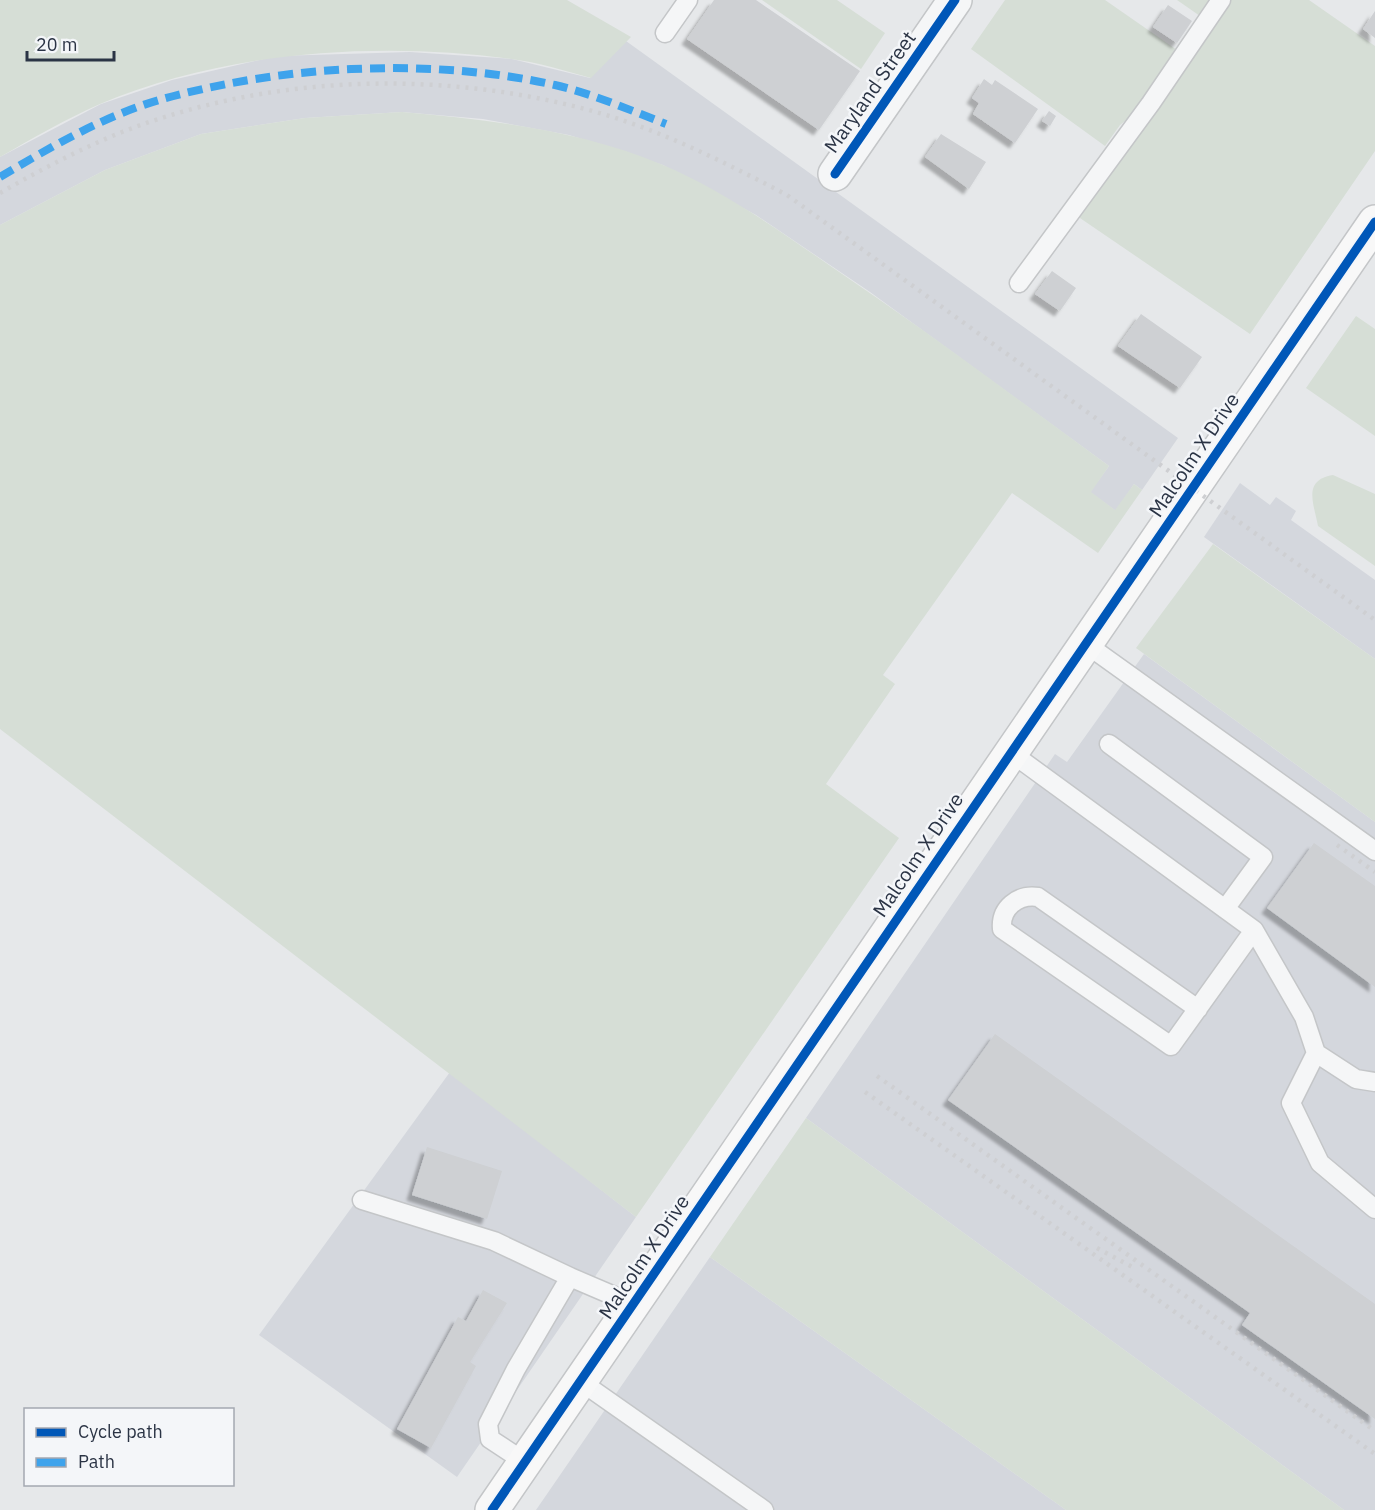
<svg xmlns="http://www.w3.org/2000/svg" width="1375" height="1510" viewBox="0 0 1375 1510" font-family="'IBM Plex Sans',sans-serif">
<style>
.built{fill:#d4d7dd}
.green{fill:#d6ded6}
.building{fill:#ced0d3;filter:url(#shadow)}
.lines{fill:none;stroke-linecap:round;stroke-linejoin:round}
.lane-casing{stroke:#c4c6c8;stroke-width:21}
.street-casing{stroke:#c4c6c8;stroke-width:36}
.secondary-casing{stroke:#c4c6c8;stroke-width:36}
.lane{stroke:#f5f6f7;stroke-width:18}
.street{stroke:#f5f6f7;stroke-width:33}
.secondary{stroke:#f8f8f8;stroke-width:33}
.rail{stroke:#cecfd2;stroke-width:4.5;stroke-dasharray:3 6;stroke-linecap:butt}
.quiet{stroke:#3ea3ec;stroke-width:8;stroke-dasharray:15 8;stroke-linecap:butt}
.cycleway-casing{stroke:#f4f6f9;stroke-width:13}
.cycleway{stroke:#0057b8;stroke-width:9}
.labels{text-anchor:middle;stroke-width:5;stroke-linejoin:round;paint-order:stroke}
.street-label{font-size:20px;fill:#2b3445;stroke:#f4f6f9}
</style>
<defs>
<filter id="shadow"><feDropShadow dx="-5.5" dy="5.5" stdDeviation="1.5" flood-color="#0004"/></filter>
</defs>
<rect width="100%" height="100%" fill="#e6e8ea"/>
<path class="built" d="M626,41L1178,438L1142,490L1134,484L1116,511L1090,492L1109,466L870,292L756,215L663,165L569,135L483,119L402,112L305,118L201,134L105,170L0,225V157L101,104L172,80L277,56L410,52L512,59L590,78Z
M1240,483L1270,505L1276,497L1296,511L1291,520L1375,580V659L1204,537Z
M1144,654L1375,822V1510H1344L806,1118L1055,754L1067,762Z
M450,1072L636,1217L457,1477L259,1335Z
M710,1257L1066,1510H536Z"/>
<path class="green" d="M0,0H567L631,37L591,78C565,71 538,62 511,59C378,41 225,51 100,104C66,119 33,138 0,157Z
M762,0H837L885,33L861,69Z
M1005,0H1105L1177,50L1133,115L1120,125L1105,146L971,49Z
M1177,0H1211L1200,16Z
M1230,0H1309L1375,46V151L1250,334L1077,216L1157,108Z
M402,112C490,120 580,130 663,165C722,190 777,229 829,265C924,329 1016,398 1109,466L1091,492L1115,510L1134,484L1142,490L1098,553L1012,493L883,675L895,684L826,784L899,838L636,1217L0,729V225L105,170L201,134L305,118Z
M1356,316L1375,329V436L1306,388Z
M1333,475L1375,494V566L1318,526C1314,504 1302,480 1333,475Z
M1213,544L1375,659V822L1136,648Z
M806,1118L1344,1510H1066L710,1257Z"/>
<path class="building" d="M714,0H756L860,71L819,130L687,39Z
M1168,5L1192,21L1177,43L1153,27Z
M1375,11V38L1363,29Z
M984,79L992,85L995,80L1038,109L1015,143L973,114L979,103L972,98Z
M1049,111L1056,116L1050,126L1042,121Z
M941,134L986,162L969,189L925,157Z
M1052,271L1076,288L1060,311L1035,294Z
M1141,314L1202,357L1180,388L1118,346Z
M1314,843L1375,886V987L1267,908Z
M995,1034L1375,1304V1419L1242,1325L1250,1313L948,1100Z
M427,1147L502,1171L487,1219L412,1195Z
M483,1290L507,1303L470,1362L476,1366L431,1448L397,1429L458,1317L466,1321Z"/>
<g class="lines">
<g class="lane-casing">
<path id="lane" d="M665,33L688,0
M1019,283L1151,103L1221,0
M1086,644L1375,851
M1109,744L1263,857L1225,909
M1010,752L1254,930L1304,1017L1316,1053L1291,1103L1320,1163L1375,1209
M1198,1009L1038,897C1018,894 1000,908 1002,929L1171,1046L1254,930
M1316,1053L1356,1079L1375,1082
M362,1200L494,1241L570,1277
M580,1381L764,1510
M525,1462L490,1439L488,1424L516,1369L570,1277L633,1304"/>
</g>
<g class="street-casing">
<path id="street" d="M835,174L955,0"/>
</g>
<g class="secondary-casing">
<path id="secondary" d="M492,1510L1375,222"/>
</g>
<use href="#lane" class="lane"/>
<use href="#street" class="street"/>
<use href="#secondary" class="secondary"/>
<path class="rail" d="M0,193C40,170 80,149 122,132C271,74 442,69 596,112C663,131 726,163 787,195L1375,620
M1337,845L1375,872
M877,1076L1375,1431
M865,1092L1375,1454
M1097,1248L1136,1269"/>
<path class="quiet" d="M0,177C49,148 104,116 159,100C283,65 429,57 555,85C593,94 630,110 666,124"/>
<g class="cycleway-casing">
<path id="cycleway" d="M835,174L955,0
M492,1510L1375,222"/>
</g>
<use href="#cycleway" class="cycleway"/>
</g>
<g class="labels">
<g class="street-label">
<text transform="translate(870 92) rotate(-55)" y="7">Maryland Street</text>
<text transform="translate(1194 455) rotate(-56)" y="7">Malcolm X Drive</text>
<text transform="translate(918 855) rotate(-56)" y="7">Malcolm X Drive</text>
<text transform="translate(644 1257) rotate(-56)" y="7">Malcolm X Drive</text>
</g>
</g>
<rect x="24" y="1408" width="210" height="78" fill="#f4f6f9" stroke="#a4a8b1" stroke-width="1.5"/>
<rect x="36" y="1428" width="30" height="9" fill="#0057b8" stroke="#a4a8b1" stroke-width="1.5"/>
<text x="78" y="1438" font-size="18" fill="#2b3445">Cycle path</text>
<rect x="36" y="1458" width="30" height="9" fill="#3ea3ec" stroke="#a4a8b1" stroke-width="1.5"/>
<text x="78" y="1468" font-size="18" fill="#2b3445">Path</text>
<path d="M27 51v9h87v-9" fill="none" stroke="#2b3445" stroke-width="3"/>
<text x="36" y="51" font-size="18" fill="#2b3445" stroke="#f4f6f9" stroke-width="4.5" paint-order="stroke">20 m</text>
</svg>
